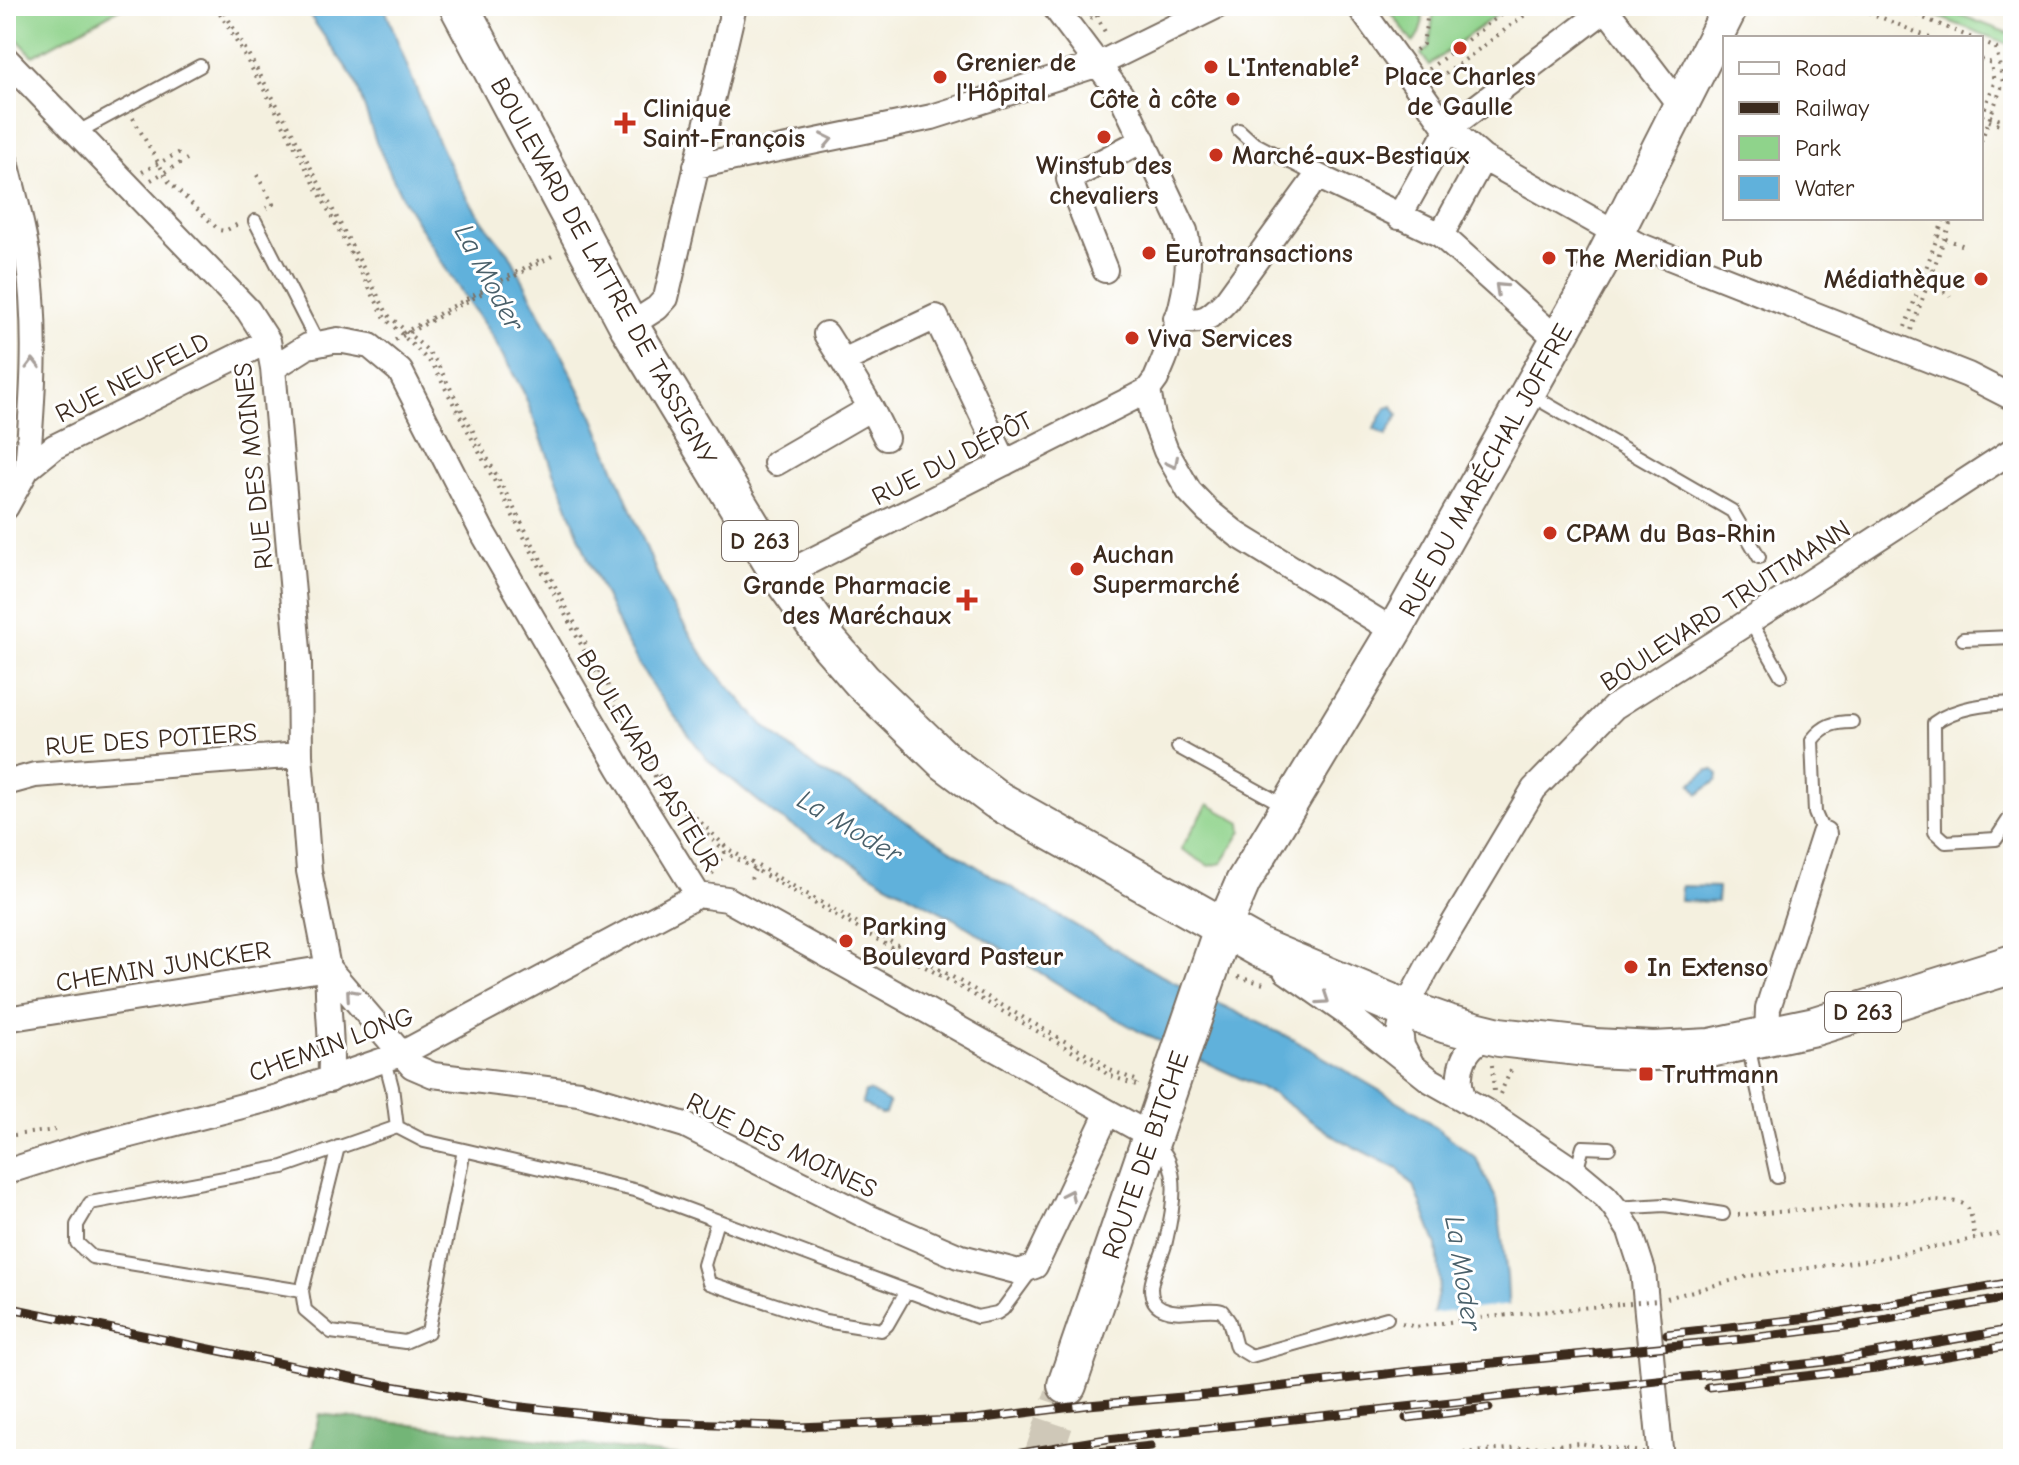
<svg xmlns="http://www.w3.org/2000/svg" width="2019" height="1465" viewBox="0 0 2019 1465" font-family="'Comic Neue',sans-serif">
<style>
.green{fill:#8fd38b;stroke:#657e54;stroke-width:2}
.forest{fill:#73b577;stroke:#57704a;stroke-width:2}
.water{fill:#60b1db;stroke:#4e6e7c;stroke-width:2}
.pier{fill:#f4f0df}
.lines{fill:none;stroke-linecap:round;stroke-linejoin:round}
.primary-tunnel{stroke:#cfc8b8;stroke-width:38;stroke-dasharray:38 19;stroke-linecap:butt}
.lane-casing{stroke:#7c6f62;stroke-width:16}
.street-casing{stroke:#7c6f62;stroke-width:28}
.secondary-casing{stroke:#7c6f62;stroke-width:38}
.primary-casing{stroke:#7c6f62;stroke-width:42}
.path{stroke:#7c6f62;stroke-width:4;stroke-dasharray:2 6;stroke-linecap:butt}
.lane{stroke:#fff;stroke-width:12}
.street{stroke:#fff;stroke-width:24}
.secondary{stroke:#fff;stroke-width:34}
.primary{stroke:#fff;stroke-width:38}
.rail-casing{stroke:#3b2a1e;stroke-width:9}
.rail{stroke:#fff;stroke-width:6;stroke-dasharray:18;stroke-linecap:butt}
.path-bridge{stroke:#7c6f62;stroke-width:4;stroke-dasharray:2 6;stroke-linecap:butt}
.oneway{stroke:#a79f9a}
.poi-dot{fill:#c8321e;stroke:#fff;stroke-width:3}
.labels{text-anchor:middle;stroke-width:6;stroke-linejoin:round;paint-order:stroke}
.shield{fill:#fff;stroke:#766a62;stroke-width:2}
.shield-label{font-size:24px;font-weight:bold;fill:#3b2a1e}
.poi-label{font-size:26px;font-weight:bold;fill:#3b2a1e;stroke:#fff;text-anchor:start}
.street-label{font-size:26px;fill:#3b2a1e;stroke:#fff}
.water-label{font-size:28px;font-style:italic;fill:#4a606a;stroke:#fff}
</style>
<rect width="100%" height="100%" fill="#fff"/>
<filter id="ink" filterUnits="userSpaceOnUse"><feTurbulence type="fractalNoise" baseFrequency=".0125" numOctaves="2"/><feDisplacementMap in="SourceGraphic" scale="16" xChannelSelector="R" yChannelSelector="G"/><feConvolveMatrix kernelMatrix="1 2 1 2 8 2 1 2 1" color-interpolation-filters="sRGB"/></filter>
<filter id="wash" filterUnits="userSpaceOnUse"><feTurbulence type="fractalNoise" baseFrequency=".006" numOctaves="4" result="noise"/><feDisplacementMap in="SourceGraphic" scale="32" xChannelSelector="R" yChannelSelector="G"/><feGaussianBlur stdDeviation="1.8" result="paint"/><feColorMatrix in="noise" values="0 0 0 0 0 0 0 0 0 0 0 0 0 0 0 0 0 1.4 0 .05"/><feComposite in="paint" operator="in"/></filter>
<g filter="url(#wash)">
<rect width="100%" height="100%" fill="#f4f0df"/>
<path class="green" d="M6,6H124L33,56L6,27Z
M1391,6L1422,11C1425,20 1419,37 1413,43L1388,8Z
M1438,6H1508L1429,65L1421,54L1429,47L1434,9Z
M1910,6H1937L2013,35V46Z
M1208,804L1241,823L1242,831L1222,863L1209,866L1181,849Z"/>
<path class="forest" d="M319,1414L704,1459H310Z"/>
<path class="water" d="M303,6H384C417,89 447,187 509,253L593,416L666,596L708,663L765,727L818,770L864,794L987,873L1158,974L1294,1040L1416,1112L1476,1158L1497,1200L1507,1276L1515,1459H1453L1432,1319L1440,1284L1437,1246L1415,1188L1398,1169L1338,1139L1270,1092L1142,1033L1084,1000L951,917L883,881L775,815L708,760L654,689L625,640L588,559L523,391L490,333L447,271L402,198L376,142L355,80Z
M1393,406L1398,415L1386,436L1374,429L1386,408Z
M1708,770H1714L1718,775L1717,780L1699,794L1691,784Z
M1681,886L1718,887L1717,902L1680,901Z
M869,1091L889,1103L885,1114H880L862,1103L865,1092Z"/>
<path class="pier" d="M1512,1305L1519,1456L1449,1459L1428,1339L1429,1314Z"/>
</g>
<g filter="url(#ink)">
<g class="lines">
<path class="primary-tunnel" d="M1042,1459L1067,1385"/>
<g class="lane-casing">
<path id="lane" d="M1239,130L1252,142L1317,176
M78,132L200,66
M255,221L317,342
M1531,395L1732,511L1759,557
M1750,621L1781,675
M1963,639L2013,637
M2013,703C1986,704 1956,707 1934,723L1935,832L1946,842L1996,839L2013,813
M1178,747L1287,807
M1824,834L1815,813L1812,740C1824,725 1834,722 1852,722
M1748,1045L1777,1177
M1156,1142C1162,1150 1169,1157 1171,1168C1177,1188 1171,1220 1166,1241C1163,1257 1152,1272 1151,1288C1151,1297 1153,1304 1162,1308C1181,1317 1204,1306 1222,1311L1229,1321L1236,1347L1251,1356L1387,1318
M338,1147L302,1291L92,1257L77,1243V1225L90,1203L283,1167L397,1127L392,1087L385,1060
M464,1150L638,1191L977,1317L997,1313L1003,1309L1031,1271
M1576,1172L1583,1147L1609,1148
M1615,1208L1665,1205L1723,1214
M717,1221L704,1265L709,1283L825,1321L881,1330L887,1325L906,1292
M302,1291L305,1310L331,1332L405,1342L428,1332L464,1150L424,1141L397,1127"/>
</g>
<g class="street-casing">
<path id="street" d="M1359,6L1442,122L1483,158L1636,244L1968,375L2013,398
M1606,9L1681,107
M6,59L248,310L268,341L273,368L299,661L300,755L309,871L328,968L6,1019
M6,162C14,194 23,226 28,259C38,328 33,400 27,469
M696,166L932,117L1099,64L1217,6
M1399,217L1448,129L1610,6
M1441,235L1483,158
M1105,270L1069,179L1143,140
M1176,318C1203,324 1208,320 1227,300L1317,176L1441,235L1558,340
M629,326L657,308L666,298L734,6
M826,334L843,361
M273,368L308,346L338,340L370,346L400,371L483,533L620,769L698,895L727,899L1151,1136
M1148,390L1153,417L1166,451L1189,491L1208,511L1238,535L1394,631
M871,408L886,438
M776,463L871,408L843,361L936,317L1005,463
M6,507L27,469L54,447L268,341
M781,576L1133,398L1148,390L1156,379C1174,338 1196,275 1185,231L1121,95L1054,6
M6,783L35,775L300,755
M1286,971L1346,1013L1430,1080L1490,1114L1576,1172L1606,1197L1615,1208L1630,1231L1643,1271L1661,1459
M1767,1038L1768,1008L1824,834
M1411,1063L1402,1046L1400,1030L1405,1009L1427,968L1534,789L1614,707L1789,596L2013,450
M330,1080C334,1042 326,1006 328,968L412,1066L433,1075L579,1093L685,1125L866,1216L958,1256L1019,1272L1035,1266L1108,1112
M1465,1100C1451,1074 1466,1037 1497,1037
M6,1172L84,1147L277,1097L401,1054L698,895"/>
</g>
<g class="secondary-casing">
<path id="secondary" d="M1224,926L1243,882L1394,631L1603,259L1731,6"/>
</g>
<g class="primary-casing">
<path id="primary" d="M459,6L629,326L781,576L829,643L862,681L945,761L997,800L1260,948L1405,1009L1447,1024L1499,1037L1595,1048L1654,1051L1710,1048L1815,1026L2013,964
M1067,1385L1224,926"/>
</g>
<path class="path" d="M216,6L275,109L385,318L433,365L612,703L656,778L674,802L725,852L1096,1065L1108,1075L1139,1086
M221,6L289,126L388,315L427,350L437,363L616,701L658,774L677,799L728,849L1098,1060L1110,1070L1138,1081L1137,1084
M1854,6L1930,38
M1895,6L1972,38
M1093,8L1106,34
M1090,18L1117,6
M1981,42L1996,48L2003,83L1981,141
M1416,50L1423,44L1429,6
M1981,59L1991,63L1994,83L1981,119
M1429,69L1512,6
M1439,79L1537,6
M1990,116L2013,125
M133,118L169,182L219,230L225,231L238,224
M1989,121L2013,130
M142,172L182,151
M257,175L273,204L266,208
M151,180L187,159
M1938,236L1967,247
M1921,283L1948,293L1950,296
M1905,327L1944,218
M1911,330L1952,218
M403,333L543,258
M395,340L556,254
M712,874L725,852
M751,879L756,867
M1238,977L1264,984
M1492,1065L1494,1092
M1500,1094L1513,1066
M6,1136L55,1130
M1738,1215L1933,1200C1971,1202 1969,1201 1975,1239
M1667,1298L1749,1276L1876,1259L2013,1231
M1402,1323L1415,1327L1469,1319L1621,1304
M1683,1456L1693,1459
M1392,1459L1579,1443L1626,1450"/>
<use href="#lane" class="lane"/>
<use href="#street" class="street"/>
<use href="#secondary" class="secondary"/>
<use href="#primary" class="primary"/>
<g class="rail-casing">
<path id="rail" d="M6,1307L385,1385L513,1406L658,1422L800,1427L976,1419L1088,1405L1218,1394L1420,1370L1743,1339L1854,1325L2013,1297
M1667,1334L1809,1318L2013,1282
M1708,1387L1876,1368L2013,1345
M1406,1418L1489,1408
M1080,1454L1151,1446
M985,1459L1107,1439L1824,1362L2013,1329"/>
</g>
<use href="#rail" class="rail"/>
<path class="path-bridge" d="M1621,1304L1658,1300
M1626,1450L1672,1456"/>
</g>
<defs><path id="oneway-chevron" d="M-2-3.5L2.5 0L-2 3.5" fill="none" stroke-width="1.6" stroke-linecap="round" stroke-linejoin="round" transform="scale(2)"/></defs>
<g class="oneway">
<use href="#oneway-chevron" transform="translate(827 140) rotate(-12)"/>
<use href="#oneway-chevron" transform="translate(1500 288) rotate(-137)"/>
<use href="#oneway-chevron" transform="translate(33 364) rotate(-91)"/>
<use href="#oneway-chevron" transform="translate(1173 463) rotate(63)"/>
<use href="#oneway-chevron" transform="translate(351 994) rotate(-131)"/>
<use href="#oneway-chevron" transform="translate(1324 999) rotate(34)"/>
<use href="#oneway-chevron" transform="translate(1069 1195) rotate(-65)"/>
</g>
</g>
<g class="poi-dot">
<circle cx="1460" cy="48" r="8"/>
<circle cx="1211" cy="67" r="8"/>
<circle cx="940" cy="77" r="8"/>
<circle cx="1233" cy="99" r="8"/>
<path d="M621 111h8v8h8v8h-8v8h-8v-8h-8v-8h8z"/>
<circle cx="1104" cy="137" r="8"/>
<circle cx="1216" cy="155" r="8"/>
<circle cx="1149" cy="253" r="8"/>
<circle cx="1549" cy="258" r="8"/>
<circle cx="1981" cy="279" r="8"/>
<circle cx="1132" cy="338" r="8"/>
<circle cx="1550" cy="533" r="8"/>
<circle cx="1077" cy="569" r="8"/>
<path d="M963 588h8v8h8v8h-8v8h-8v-8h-8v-8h8z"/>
<circle cx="846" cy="941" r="8"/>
<circle cx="1631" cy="967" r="8"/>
<rect x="1638" y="1066" width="16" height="16" rx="4"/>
</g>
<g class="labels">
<g class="shield">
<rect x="722" y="521" width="76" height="40" rx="6"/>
<rect x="1825" y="992" width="76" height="40" rx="6"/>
</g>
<g class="shield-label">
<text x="760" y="549">D 263</text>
<text x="1863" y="1020">D 263</text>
</g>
<g class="poi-label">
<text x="956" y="71">Grenier de<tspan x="956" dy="30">l'Hôpital</tspan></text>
<text x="1227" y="76">L'Intenable²</text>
<text x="1460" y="85" text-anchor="middle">Place Charles<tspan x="1460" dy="30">de Gaulle</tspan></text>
<text x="1217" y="108" text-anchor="end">Côte à côte</text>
<text x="643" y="117">Clinique<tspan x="643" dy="30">Saint-François</tspan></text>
<text x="1232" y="164">Marché-aux-Bestiaux</text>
<text x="1104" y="174" text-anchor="middle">Winstub des<tspan x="1104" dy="30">chevaliers</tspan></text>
<text x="1165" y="262">Eurotransactions</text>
<text x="1565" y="267">The Meridian Pub</text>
<text x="1965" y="288" text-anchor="end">Médiathèque</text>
<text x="1148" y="347">Viva Services</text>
<text x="1566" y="542">CPAM du Bas-Rhin</text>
<text x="1093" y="563">Auchan<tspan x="1093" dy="30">Supermarché</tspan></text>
<text x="951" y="594" text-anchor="end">Grande Pharmacie<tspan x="951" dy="30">des Maréchaux</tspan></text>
<text x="862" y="935">Parking<tspan x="862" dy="30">Boulevard Pasteur</tspan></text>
<text x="1647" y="976">In Extenso</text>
<text x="1662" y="1083">Truttmann</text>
</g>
<g class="street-label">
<text transform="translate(604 271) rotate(61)" y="9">BOULEVARD DE LATTRE DE TASSIGNY</text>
<text transform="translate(132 377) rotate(-27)" y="9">RUE NEUFELD</text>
<text transform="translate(952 458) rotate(-27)" y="9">RUE DU DÉPÔT</text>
<text transform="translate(253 466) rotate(-96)" y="9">RUE DES MOINES</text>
<text transform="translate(1485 470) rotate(-61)" y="9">RUE DU MARÉCHAL JOFFRE</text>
<text transform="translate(1725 605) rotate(-33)" y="9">BOULEVARD TRUTTMANN</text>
<text transform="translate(151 739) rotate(-4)" y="9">RUE DES POTIERS</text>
<text transform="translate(649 760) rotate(59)" y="9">BOULEVARD PASTEUR</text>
<text transform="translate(163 966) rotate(-9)" y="9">CHEMIN JUNCKER</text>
<text transform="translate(331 1044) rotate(-20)" y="9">CHEMIN LONG</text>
<text transform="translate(782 1145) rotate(26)" y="9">RUE DES MOINES</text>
<text transform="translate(1145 1155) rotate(-71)" y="9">ROUTE DE BITCHE</text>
</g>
<g class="water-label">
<text transform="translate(490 277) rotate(62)" y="10">La Moder</text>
<text transform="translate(850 826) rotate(31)" y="10">La Moder</text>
<text transform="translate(1464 1273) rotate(81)" y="10">La Moder</text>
</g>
</g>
<rect width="2019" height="1465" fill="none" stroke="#fff" stroke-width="32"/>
<rect x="1723" y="36" width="260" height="184" fill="#ffffff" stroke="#b1aaa5" stroke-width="2"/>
<rect x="1739" y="62" width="40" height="12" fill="#ffffff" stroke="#b1aaa5" stroke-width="2"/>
<text x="1795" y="76" font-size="24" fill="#3b2a1e">Road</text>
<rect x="1739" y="102" width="40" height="12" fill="#3b2a1e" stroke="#b1aaa5" stroke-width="2"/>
<text x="1795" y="116" font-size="24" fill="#3b2a1e">Railway</text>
<rect x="1739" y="136" width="40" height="24" fill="#8fd38b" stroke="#b1aaa5" stroke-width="2"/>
<text x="1795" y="156" font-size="24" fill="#3b2a1e">Park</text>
<rect x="1739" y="176" width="40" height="24" fill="#60b1db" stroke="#b1aaa5" stroke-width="2"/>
<text x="1795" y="196" font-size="24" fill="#3b2a1e">Water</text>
</svg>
